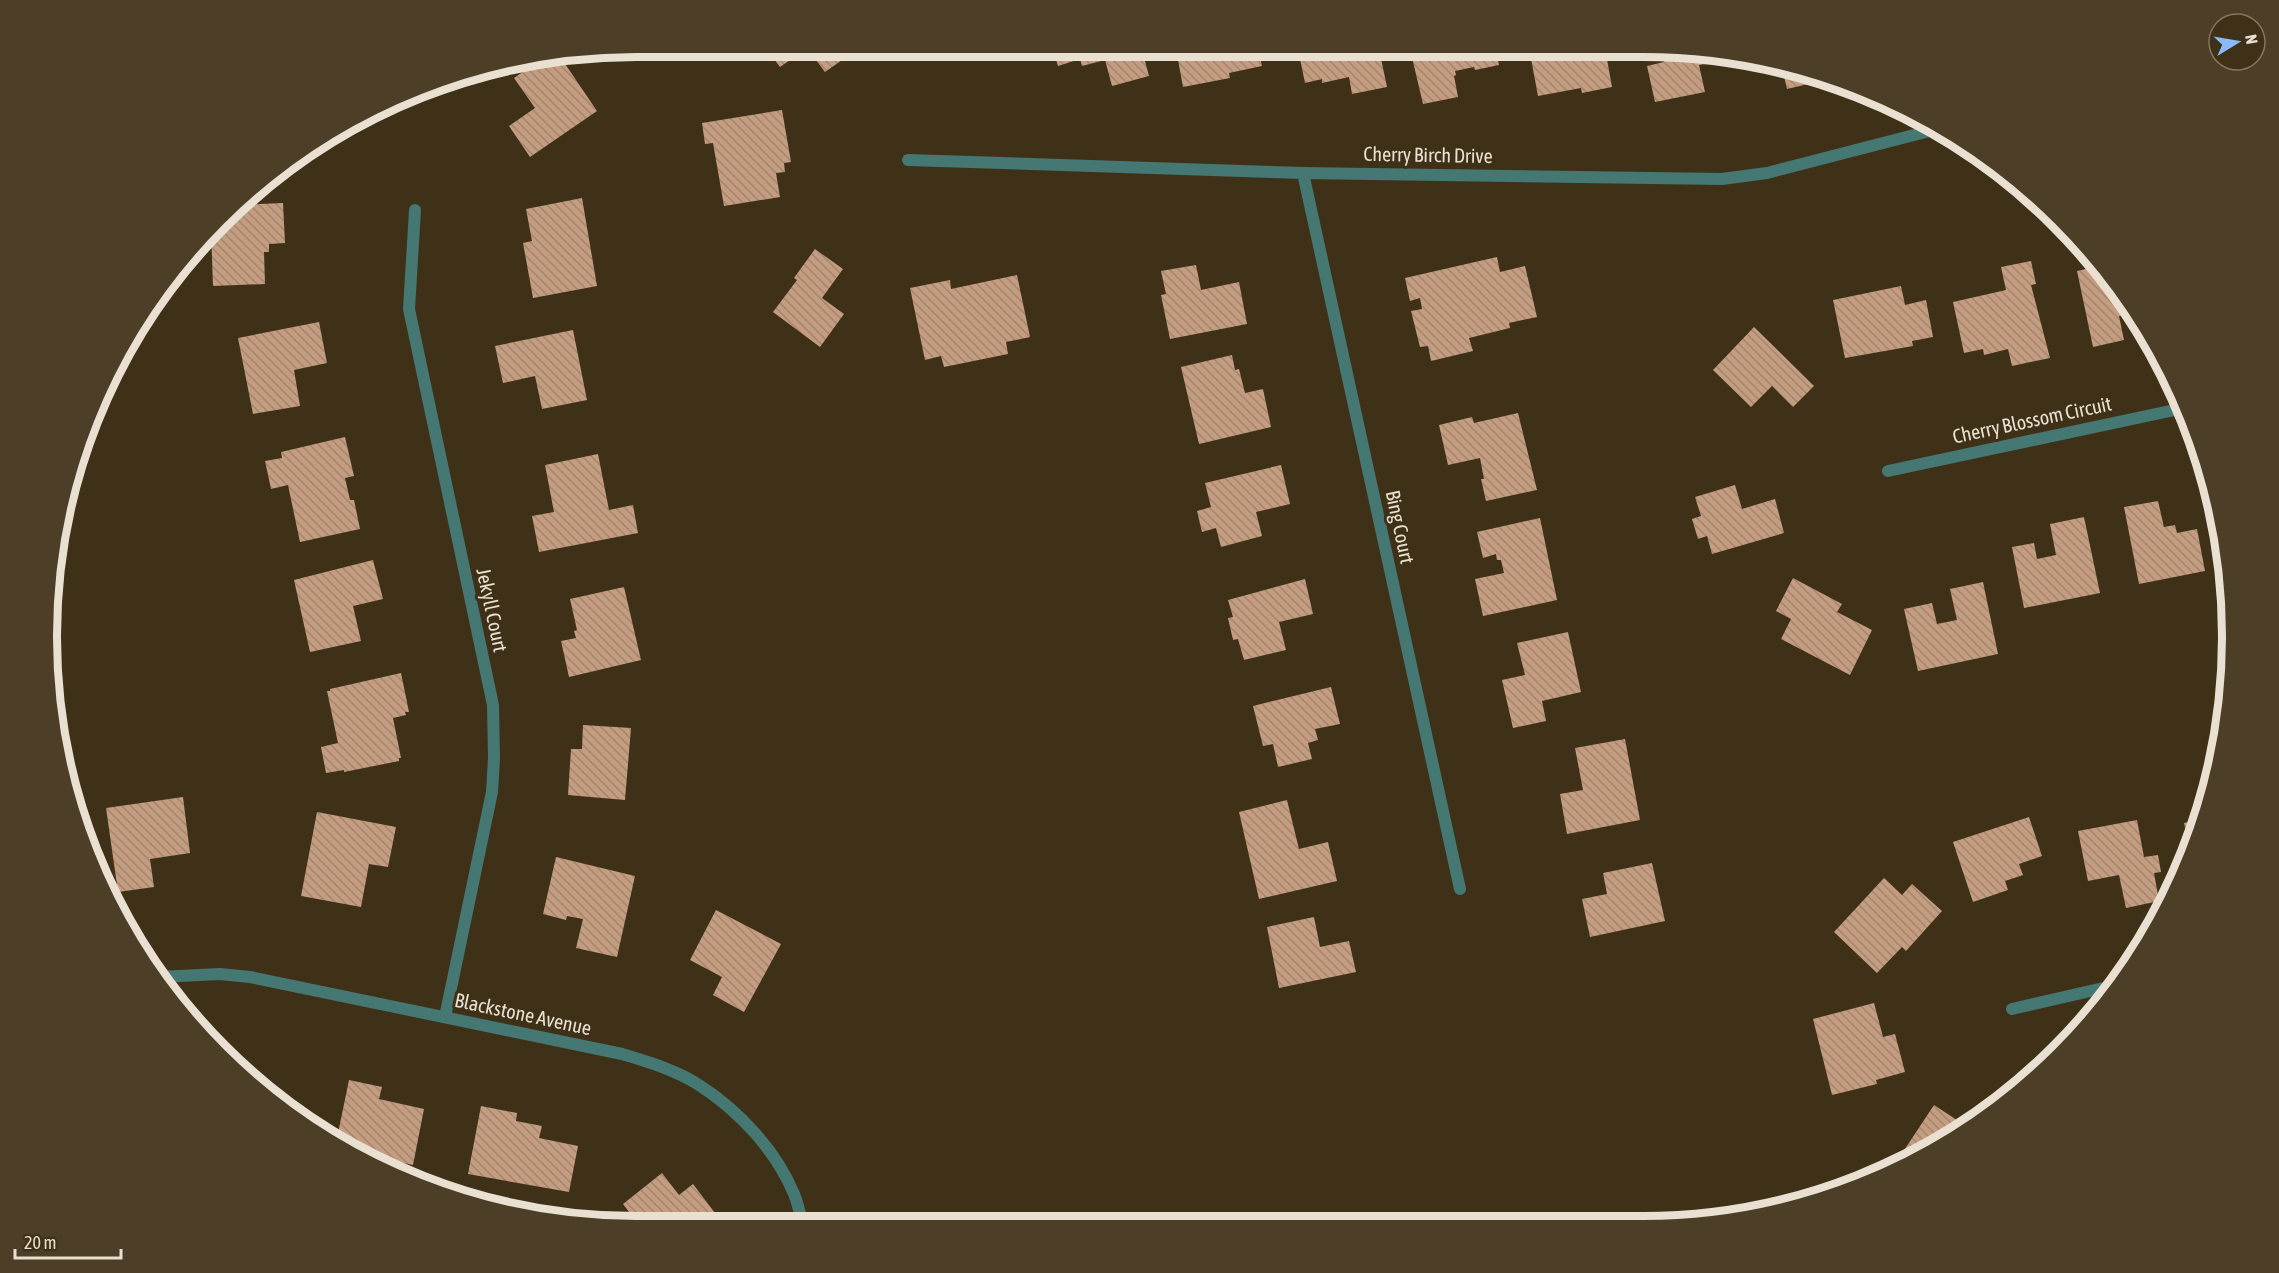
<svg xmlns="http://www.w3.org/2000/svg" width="2279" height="1273" viewBox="0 0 2279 1273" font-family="'Asap Condensed',sans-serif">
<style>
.building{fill:url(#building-back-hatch)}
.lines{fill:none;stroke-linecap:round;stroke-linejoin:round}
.street{stroke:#457773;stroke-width:12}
.labels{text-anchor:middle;stroke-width:6;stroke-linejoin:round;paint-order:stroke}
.street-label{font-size:20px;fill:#e9e0d1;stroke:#3f3118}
.rim{fill:none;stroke:#e9e0d1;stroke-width:8}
</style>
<defs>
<pattern id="building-back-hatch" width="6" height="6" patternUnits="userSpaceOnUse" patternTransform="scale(1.5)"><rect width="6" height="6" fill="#c49c80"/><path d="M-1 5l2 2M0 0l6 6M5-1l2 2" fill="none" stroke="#a48670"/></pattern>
</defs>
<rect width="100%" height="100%" fill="#3f3118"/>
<path class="building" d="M1495,48L1499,65L1475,70L1474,67L1455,71L1456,75L1454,76L1458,97L1423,104L1410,49Z
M1529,48H1605L1612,87L1582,93L1581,88L1538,96Z
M1661,48H1681L1715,55L1711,56L1712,63L1699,65L1705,92L1655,102L1647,66L1664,62Z
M1176,49H1258L1262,66L1229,73L1230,78L1183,87Z
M1298,49H1379L1387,87L1352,94L1349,77L1322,83V79L1305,83Z
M1053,50H1142L1149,76L1112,86L1105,60L1082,66L1080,59L1058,66Z
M768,51H803L780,67Z
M809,51H855L825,72Z
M557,52L597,111L530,157L509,126L535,108L514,78L549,54Z
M1782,68L1820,75L1821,81L1787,89Z
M782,110L791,162L784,163L785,172L776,173L780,197L724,206L713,143L705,144L702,123Z
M582,198L597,286L533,298L523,243L532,241L526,209Z
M283,203L285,243L269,244V252H264L265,284L213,286L211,230L219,220L236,205Z
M815,249L843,269L822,298L844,314L820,347L773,312L797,280L794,278Z
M1497,257L1500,272L1525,266L1537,317L1509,323L1510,328L1469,338L1473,351L1431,361L1428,346L1420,347L1411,311L1422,309L1420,298L1410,301L1405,278Z
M2031,261L2036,284L2031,285L2050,358L2012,366L2008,349L1984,355L1983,349L1964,353L1953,302L2006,290L2001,267Z
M1196,265L1201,290L1239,282L1247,324L1170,339L1161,295L1166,294L1161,271Z
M2100,266L2111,278L2133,313L2119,316L2124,340L2093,347L2077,271Z
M1017,275L1030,337L1006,342L1008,354L944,367L941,356L925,360L910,288L950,280L951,289Z
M1901,286L1905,305L1926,300L1933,337L1912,341L1913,346L1845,358L1833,300Z
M319,322L327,363L294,370L300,406L253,414L238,338Z
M1754,327L1814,386L1793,407L1772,386L1751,407L1713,370Z
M573,330L587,400L542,409L535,376L503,383L495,346Z
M1232,355L1235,370L1239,369L1245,393L1263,389L1271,427L1199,444L1181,367Z
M1518,413L1537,490L1486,501L1481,479H1484L1480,458L1448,465L1439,425L1472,417L1474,423Z
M345,437L354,476L345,478L350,500H354L360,529L300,542L288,485L271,489L265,461L282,458L281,452Z
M598,454L609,510L633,505L638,533L539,552L532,516L554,512L545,465Z
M1281,465L1290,504L1256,512L1262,536L1221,547L1216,528L1202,532L1197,511L1211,507L1205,483Z
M1735,485L1742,509L1775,499L1784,533L1712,554L1707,536L1698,539L1692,519L1701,516L1695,497Z
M2158,501L2164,527L2175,525L2177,533L2197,529L2205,571L2139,584L2124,507Z
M2084,517L2100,593L2024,608L2012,547L2034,543L2037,559L2056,555L2050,524Z
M1540,518L1557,600L1483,616L1475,579L1504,573L1501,560H1497L1496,554L1483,558L1477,532Z
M373,560L383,599L353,606L361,641L310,652L294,580Z
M1793,578L1842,604L1837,612L1872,630L1850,675L1781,639L1791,619L1776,611Z
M1305,579L1313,614L1279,622L1286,650L1244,660L1238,639L1233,640L1228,618L1233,617L1228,600Z
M1983,582L1998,654L1918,671L1904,609L1932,603L1937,624L1957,620L1950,589Z
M624,587L641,660L569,677L561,641L576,638L574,631L577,630L570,599Z
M1568,632L1581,692L1542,701L1546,721L1513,728L1502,680L1525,675L1517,643Z
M401,673L409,712H405L406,715L393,718L401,758H399V761L344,772V770L326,773L321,747L338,743L327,691H330V689Z
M1331,687L1340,724L1315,729L1318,740L1308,743L1312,759L1278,767L1273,744L1263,746L1253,706Z
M583,725L631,728L625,800L568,795L571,749H582Z
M1625,739L1640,820L1567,834L1560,794L1583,790L1575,748Z
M183,797L190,853L150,859L154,887L118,892L106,808Z
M1287,800L1299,849L1328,842L1337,881L1259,899L1239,812Z
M317,812L396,827L388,867L369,864L361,907L301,896Z
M2029,817L2042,856L2019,864L2023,875L2005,881L2008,890L1973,902L1953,842Z
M2203,819L2201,826L2190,850L2184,823Z
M2137,820L2144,857L2158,855L2161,872L2154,873L2159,901L2126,908L2119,875L2088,881L2078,831Z
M556,857L635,876L617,957L576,948L583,919L567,916L566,920L543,914Z
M1652,863L1665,921L1590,937L1582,899L1607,894L1603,873Z
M1884,878L1902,895L1912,884L1942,911L1906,951L1902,947L1877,973L1834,932Z
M716,910L781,944L744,1012L713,995L722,977L690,960Z
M1314,917L1320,947L1349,941L1356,972L1279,988L1267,927Z
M1874,1003L1883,1037L1895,1034L1905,1072L1876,1080L1877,1084L1832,1095L1813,1019Z
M349,1080L382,1087L379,1099L424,1109L413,1165L352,1152L336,1143Z
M1934,1105L1969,1128L1895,1164Z
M481,1106L517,1113L516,1121L542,1126L539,1138L578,1146L569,1192L468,1174Z
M662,1173L679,1195L693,1184L715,1213L699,1225H639L623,1204Z"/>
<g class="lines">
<path class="street" d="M908,160L1303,173L1722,179L1767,173L1941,128
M1303,173L1460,889
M415,210L409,309L493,705L494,758L492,792L445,1017
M1888,471L2184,408
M158,977L220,974L250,977L622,1054C648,1062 676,1070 699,1085C738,1110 776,1150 794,1194C798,1203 800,1215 803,1225
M2012,1009L2112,986"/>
</g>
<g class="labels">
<g class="street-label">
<text transform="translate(1428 155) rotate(1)" y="7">Cherry Birch Drive</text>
<text transform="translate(2032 420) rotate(-12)" y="7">Cherry Blossom Circuit</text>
<text transform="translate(1400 527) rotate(78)" y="7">Bing Court</text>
<text transform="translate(492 610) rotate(78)" y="7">Jekyll Court</text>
<text transform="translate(523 1014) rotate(12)" y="7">Blackstone Avenue</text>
</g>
</g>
<path d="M0 0H2279V1273H0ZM636 57H1643A579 579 0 0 1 2222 636V637A579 579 0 0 1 1643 1216H636A579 579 0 0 1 57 637V636A579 579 0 0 1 636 57Z" fill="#4d3f27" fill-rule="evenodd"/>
<path class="rim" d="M636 57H1643A579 579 0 0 1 2222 636V637A579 579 0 0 1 1643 1216H636A579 579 0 0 1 57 637V636A579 579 0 0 1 636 57Z"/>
<g transform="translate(2237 42) rotate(79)"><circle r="28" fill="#3f3118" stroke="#837762" stroke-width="1.5"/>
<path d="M0-4.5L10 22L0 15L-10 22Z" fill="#89bafc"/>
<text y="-9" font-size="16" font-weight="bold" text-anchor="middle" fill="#e9e0d1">N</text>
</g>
<path d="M15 1249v9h106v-9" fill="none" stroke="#e9e0d1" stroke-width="3"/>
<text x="24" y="1249" font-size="18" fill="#e9e0d1" stroke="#3f3118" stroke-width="4.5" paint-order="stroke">20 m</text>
</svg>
